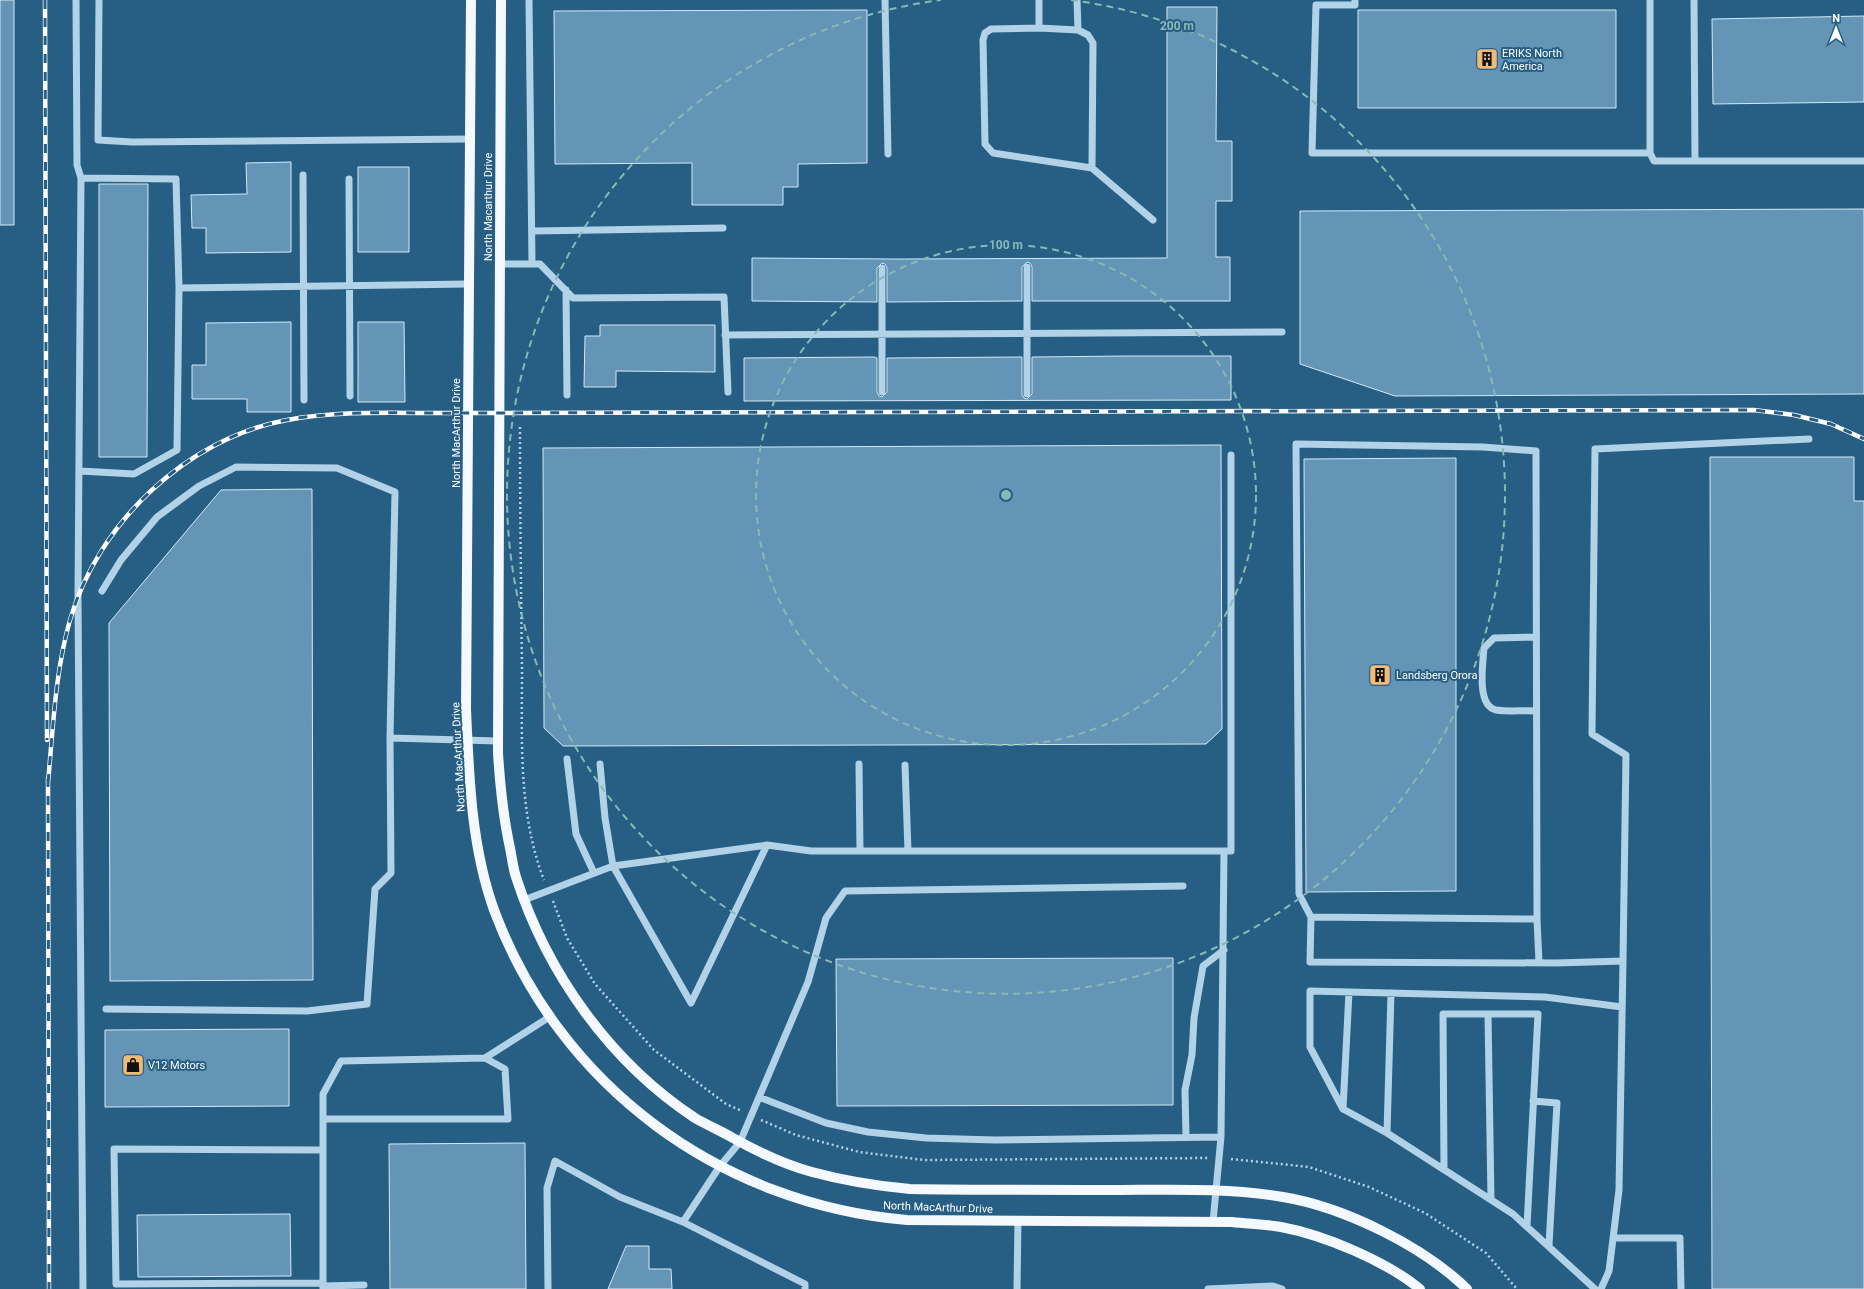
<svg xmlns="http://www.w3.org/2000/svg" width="1864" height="1289" viewBox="0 0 1864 1289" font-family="Roboto,sans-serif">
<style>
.building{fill:#6494b6;stroke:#d5e9f6}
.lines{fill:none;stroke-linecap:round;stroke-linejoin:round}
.path{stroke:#b1d2e7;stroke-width:2.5;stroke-dasharray:2 3;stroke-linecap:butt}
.minor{stroke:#b1d2e7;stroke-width:7}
.major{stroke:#f3f9fe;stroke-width:10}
.rail-casing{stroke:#fff;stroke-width:4.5}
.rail{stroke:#275e84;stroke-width:3;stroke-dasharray:9;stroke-linecap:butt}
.ring{fill:none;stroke:#87bab6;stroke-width:2;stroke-dasharray:7 5}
.labels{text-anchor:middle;stroke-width:4;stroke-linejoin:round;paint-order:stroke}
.poi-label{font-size:11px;fill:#fff;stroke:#275e84;text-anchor:start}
.street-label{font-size:11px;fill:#fff;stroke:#275e84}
.centre{fill:#87bab6;stroke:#275e84;stroke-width:2}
.ring-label{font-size:12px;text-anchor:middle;font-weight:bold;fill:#87bab6;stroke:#275e84;stroke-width:4;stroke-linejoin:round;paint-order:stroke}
</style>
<rect width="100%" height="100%" fill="#275e84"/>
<path class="building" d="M0,0H14V225H0Z
M1167,7H1217L1216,141H1232V201H1216V257H1230V301H1032V267L1030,263L1027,262L1022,267V301L887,302V268L885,264L882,263L877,268V302L752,301V258L896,259L1167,258Z
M867,10V163L798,164V187H783V205H692V163L555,164L554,11Z
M1358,10H1616V108H1358Z
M1864,16V102L1713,104L1712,19Z
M291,162V252L206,253V228H192L191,195L247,194L246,163Z
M358,167H409V252H358Z
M99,184H148L147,457H99Z
M1864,209V394L1395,396L1300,364V211Z
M291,322V412H247V399H192V365H206V323Z
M358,322H404L405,402H358Z
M600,325H715V372L616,371V387H584L585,336H600Z
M1125,356H1231V400L744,401V358L874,357L877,358V392L879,396L882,397L887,392V358L1022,357V394L1024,398L1027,399L1032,394V357Z
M1221,445L1222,729L1206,744L563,746L544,728L543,448Z
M1710,457H1854V501H1864V1289H1712Z
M1456,458V891L1306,892L1304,459Z
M312,489L313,980L110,981L109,623L221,490Z
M1173,958V1105L837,1106L836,959Z
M289,1029V1106L105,1107V1030Z
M525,1143L526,1289H390L389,1144Z
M290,1214L291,1276L138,1277L137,1215Z
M626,1246H649V1269H671L672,1289H608Z"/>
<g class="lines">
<path class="path" d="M520,427C520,508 521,589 522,670C522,740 518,813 544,880
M553,901L567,938L595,984L654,1050L726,1104L742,1111
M761,1120L796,1135L859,1152L924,1160L1208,1158
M1231,1159L1309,1167L1369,1187L1425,1213L1486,1253L1517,1289"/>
<path class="minor" d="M76,0L77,165L81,178
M99,0L98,140L132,142L470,139
M529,0L532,264
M885,0L888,154
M1077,0L1078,30
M1355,0V5H1316L1312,153H1650V0
M1694,0L1695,161
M1039,28V0
M1650,153L1654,161H1864
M1092,168L1093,43L1088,35L1078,30L1039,28L991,29L985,33L983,40L985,144L993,153L1092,168L1153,220
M303,175L304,400
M349,179L350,396
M533,231L723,228
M500,264H540L573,298L724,297L728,392
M882,268V392
M566,290L567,395
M725,335L1282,332
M1027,394V267
M80,471L134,474L177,450L179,288
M102,591L121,560L157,517L199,486L236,467L337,468L395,492L390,738
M1536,637L1494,638L1484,648C1483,663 1476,706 1496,710C1509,712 1523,710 1536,711
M567,759L576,834L594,873
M600,764L605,818L613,866L767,845
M859,764L860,851
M905,765L908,851
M524,900L613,866L691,1003L767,845L811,851H1231V455
M1311,917L1537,919
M1623,961L1626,755L1592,734L1595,449L1809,439
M1539,963L1537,919L1536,451L1483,447L1296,444L1299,894L1311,917L1310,962L1556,963L1623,961L1619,1190L1609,1271L1601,1289
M1349,992L1343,1109L1387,1133L1391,993
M106,1009L307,1011L367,1004L375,889L391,873L390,738L498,741
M1488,1014L1491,1199
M759,1097L826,1123L868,1132L926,1138L995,1140L1221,1137
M1533,1101L1557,1103L1549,1245
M1343,1109L1310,1047V991L1545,997L1622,1007
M323,1119H508L505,1069L485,1058
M1387,1133L1513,1214L1595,1289
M1186,1137L1185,1090L1192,1055L1194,1018L1203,966L1224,950
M323,1150L114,1149L116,1284L323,1283
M1444,1169L1443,1014H1538L1527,1226
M683,1222L805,1284V1289
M1213,1222L1221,1137L1224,851
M1613,1238H1680L1681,1289
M323,1286L364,1285
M83,1289L78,596L81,178L176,179L179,288L469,284
M323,1289V1094L341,1061L485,1058L551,1016
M548,1289L547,1188L555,1161L620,1197L683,1222L720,1166L740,1142L808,982L826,918L845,891L1183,886
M1017,1289L1018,1220
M1208,1289L1273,1286L1282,1289"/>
<path class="major" d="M471,0L466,709C469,776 471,846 494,910C560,1087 721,1204 907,1220L1232,1222C1248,1224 1265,1224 1281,1227C1324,1235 1386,1261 1420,1289
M501,0L498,753C500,785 503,816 510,848C512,858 513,868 516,877C547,973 610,1062 695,1118C707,1125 721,1131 733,1138C758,1152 785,1165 812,1172C845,1181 877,1186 910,1189C976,1190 1042,1190 1107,1190C1165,1190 1225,1187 1283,1197C1344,1207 1423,1246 1467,1289"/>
<g class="rail-casing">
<path id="rail" d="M45,0L47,740
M48,778L49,1289
M48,783C53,729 55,672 70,620C98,523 187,438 287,420C346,409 408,414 468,413L1754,410L1794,415L1831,424L1864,439"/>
</g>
<use href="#rail" class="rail"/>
</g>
<g class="ring">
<circle cx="1006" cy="495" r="250"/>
<path d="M1071 0A499 499 0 1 1 941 0"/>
</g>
<defs>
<g id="building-square" transform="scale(1.15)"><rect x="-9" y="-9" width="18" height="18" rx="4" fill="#efbb77" stroke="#275e84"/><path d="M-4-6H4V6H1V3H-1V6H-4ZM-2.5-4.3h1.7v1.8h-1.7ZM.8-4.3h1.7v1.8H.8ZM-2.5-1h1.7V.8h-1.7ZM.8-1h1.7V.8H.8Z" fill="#111"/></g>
<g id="shop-square" transform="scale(1.15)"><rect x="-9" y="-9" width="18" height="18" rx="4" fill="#efbb77" stroke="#275e84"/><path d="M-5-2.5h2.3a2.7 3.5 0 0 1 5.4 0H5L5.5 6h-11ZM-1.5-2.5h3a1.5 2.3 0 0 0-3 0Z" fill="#111"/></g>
</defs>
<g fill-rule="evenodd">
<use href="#building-square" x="1487" y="59"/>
<use href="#building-square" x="1380" y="675"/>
<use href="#shop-square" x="133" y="1065"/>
</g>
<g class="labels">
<g class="poi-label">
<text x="1502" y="57">ERIKS North<tspan x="1502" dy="13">America</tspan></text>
<text x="1396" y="679">Landsberg Orora</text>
<text x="148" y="1069">V12 Motors</text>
</g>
<g class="street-label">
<text transform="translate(488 207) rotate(-90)" y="4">North Macarthur Drive</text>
<text transform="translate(456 433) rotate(-90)" y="4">North MacArthur Drive</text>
<text transform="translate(458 757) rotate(-93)" y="4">North MacArthur Drive</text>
<text transform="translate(938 1207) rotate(2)" y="4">North MacArthur Drive</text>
</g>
</g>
<circle cx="1006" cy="495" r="6" class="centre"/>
<g class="ring-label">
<text x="1177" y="30">200 m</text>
<text x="1006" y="249">100 m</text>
</g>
<g transform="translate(1836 28)" stroke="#275e84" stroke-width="3" paint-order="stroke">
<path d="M0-3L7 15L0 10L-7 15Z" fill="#ffffff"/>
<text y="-6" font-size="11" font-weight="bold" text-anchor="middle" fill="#ffffff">N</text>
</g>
</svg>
